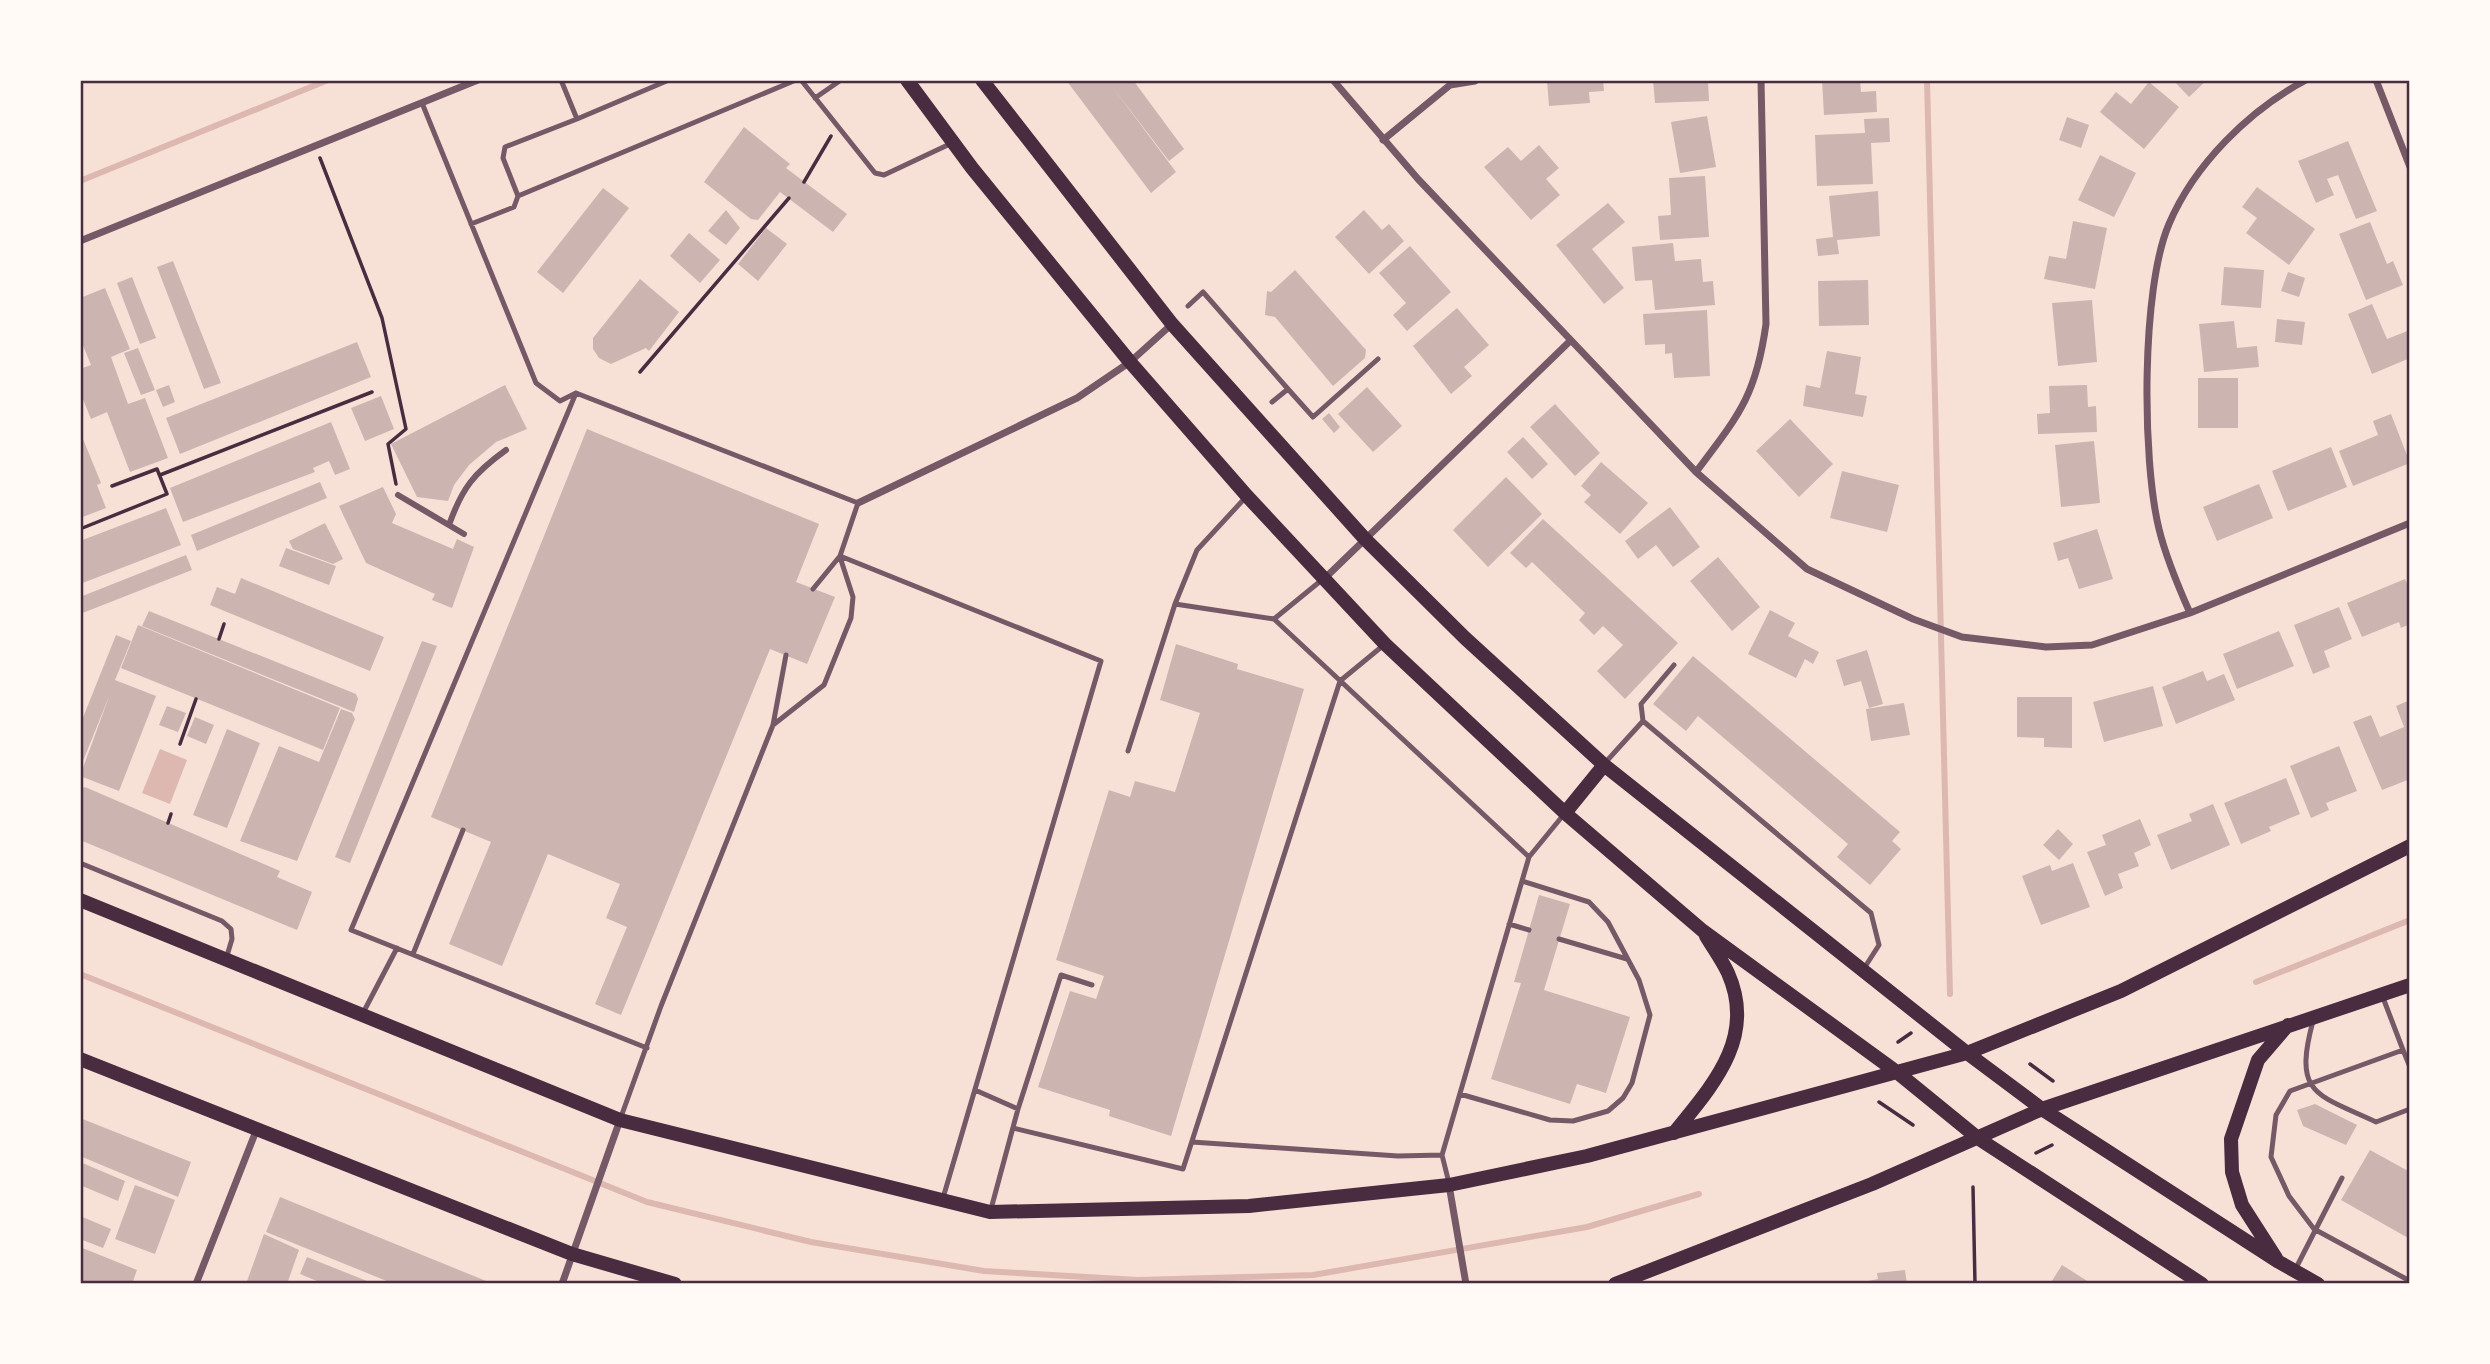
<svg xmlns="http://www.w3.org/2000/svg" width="2490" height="1364" viewBox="0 0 2490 1364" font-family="Roboto,sans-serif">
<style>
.water{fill:#dcb8b0}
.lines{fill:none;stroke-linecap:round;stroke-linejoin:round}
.stream{stroke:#dcb8b0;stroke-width:6}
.building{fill:#ccb4b1}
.path{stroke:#4a2c40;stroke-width:3.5}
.service{stroke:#755966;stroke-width:5}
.pedestrian{stroke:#755966;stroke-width:6}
.minor{stroke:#755966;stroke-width:7}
.secondary{stroke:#4a2c40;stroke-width:14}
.neatline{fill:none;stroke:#4a2c40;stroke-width:2.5}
</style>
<rect width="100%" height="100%" fill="#f7e1d7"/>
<path class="water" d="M160,749L187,760L170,804L142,793Z"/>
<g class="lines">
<path class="stream" d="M1927,80L1950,994
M80,181L328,80
M80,974L647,1202L811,1242L984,1271L1138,1280L1313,1275L1587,1227L1699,1194
M2256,982L2410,920"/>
</g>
<path class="building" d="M1066,80H1133L1184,149L1169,161L1111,85L1176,172L1151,193Z
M1547,80H1603L1604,91L1589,92L1590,103L1549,106Z
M1653,80H1708L1709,101L1655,103Z
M1822,80H1860L1861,92L1876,91L1877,112L1824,115Z
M2173,80H2207L2189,97Z
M2149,82L2179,107L2144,149L2100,112L2116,92L2131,104Z
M1707,116L1716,167L1680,173L1671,122Z
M2067,117L2089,125L2081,148L2059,140Z
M1889,118L1890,142L1871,143L1873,184L1817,186L1815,135L1865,133L1864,119Z
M744,127L790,164L786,168L847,214L833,232L780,192L758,220L751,219L704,182Z
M2348,141L2377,211L2356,219L2338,175L2327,179L2334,195L2316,203L2298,161Z
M1539,145L1559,168L1546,179L1560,195L1531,220L1484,167L1508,147L1521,161Z
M2100,155L2136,173L2114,217L2078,200Z
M1705,176L1709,237L1660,240L1658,216L1671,215L1669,178Z
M2257,187L2315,229L2289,265L2246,233L2257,218L2242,207Z
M603,188L629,208L563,293L537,272Z
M1878,191L1880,236L1837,240L1839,254L1818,256L1816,239L1833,237L1829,196Z
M1608,203L1625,222L1592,249L1624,288L1604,304L1556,245Z
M726,210L740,228L726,245L708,231Z
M1364,210L1382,230L1389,224L1404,241L1369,274L1335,237Z
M2073,221L2107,228L2095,289L2044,279L2049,256L2066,259Z
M2370,222L2387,264L2393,261L2403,285L2366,300L2339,234Z
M766,228L787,244L758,281L738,264Z
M689,233L720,260L700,283L670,256Z
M1673,243L1675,261L1701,259L1703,282L1713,281L1715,305L1655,310L1652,280L1635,281L1632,247Z
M1410,246L1451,292L1407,331L1393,315L1406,303L1379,273Z
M173,261L221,383L204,389L157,267Z
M2224,267L2264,270L2261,308L2221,305Z
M1295,270L1366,350L1365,358L1333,386L1275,317L1265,315L1267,291L1271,292Z
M2288,272L2305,278L2299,297L2281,291Z
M132,277L156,338L140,344L117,283Z
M640,279L679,312L649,351L646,348L611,364L599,358L593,349V338Z
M1868,280L1869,325L1819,326L1818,281Z
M105,288L130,349L111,357L128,404L145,398L168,458L130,472L107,412L91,419L80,392V369L91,365L80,338V298Z
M2092,300L2097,362L2058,366L2052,303Z
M2372,304L2387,339L2410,330V358L2372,374L2348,314Z
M1457,308L1489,345L1464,367L1472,376L1451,394L1413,346Z
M1707,310L1710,376L1674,378L1672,353L1665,354V344L1645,345L1643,314Z
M2277,319L2305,322L2302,345L2275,342Z
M2234,321L2237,348L2257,346L2259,367L2204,372L2199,324Z
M357,342L371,377L180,454L166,418Z
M138,348L155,390L141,395L124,353Z
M1827,351L1861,357L1855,394L1867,396L1863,417L1803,406L1806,385L1820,388Z
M2198,378H2238V428H2198Z
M169,385L175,402L163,407L156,390Z
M505,385L527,429L496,442L469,465L454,485L448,501L417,497L391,444Z
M2087,385L2088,407L2096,406L2097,432L2038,434L2037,414L2050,413L2049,386Z
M1367,387L1402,426L1373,452L1338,414Z
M381,396L394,429L365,441L351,408Z
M1555,404L1600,453L1575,476L1530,427Z
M1329,413L1340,427L1334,433L1322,419Z
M2391,414L2410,463L2353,486L2339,451L2378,435L2373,421Z
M1790,419L1833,464L1799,497L1756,451Z
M331,422L350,469L335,475L329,461L313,468L315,472L183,522L170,488Z
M587,429L819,524L796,582L835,597L807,664L770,649L621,1015L595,1004L627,927L606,918L620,884L548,854L502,966L449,944L491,842L431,817Z
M1523,437L1548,464L1532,479L1507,452Z
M83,439L101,483L97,485L106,508L80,518V440Z
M2094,441L2100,503L2061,507L2055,445Z
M2331,447L2347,487L2288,511L2272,471Z
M1601,462L1648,503L1620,534L1584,502L1591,495L1581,486Z
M1842,471L1899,485L1887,532L1830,518Z
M1506,477L1542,514L1488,567L1453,530Z
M320,482L327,498L197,551L191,535Z
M2259,484L2273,518L2217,541L2203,507Z
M383,487L396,514L392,523L453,549L457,539L474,547L452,608L432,600L435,594L366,563L339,506Z
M1670,507L1700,547L1673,567L1656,545L1638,559L1625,541Z
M166,508L181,545L80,584V541Z
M1543,519L1678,643L1625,699L1597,671L1623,645L1603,626L1594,635L1579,620L1585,613L1532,562L1526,568L1510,553Z
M325,523L343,559L333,564L293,549L289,541Z
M2097,529L2113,579L2079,589L2068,558L2058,561L2053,543Z
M286,548L336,566L329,585L279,566Z
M186,555L192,570L80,614V597Z
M1718,557L1760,607L1732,631L1690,581Z
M241,578L384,637L370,671L210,605L217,587L235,594Z
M2405,579L2410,590V624L2401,628L2399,622L2362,637L2347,603Z
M2339,607L2352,639L2324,651L2330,667L2313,674L2294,625Z
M1770,610L1795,623L1788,636L1819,652L1813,664L1805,659L1796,678L1748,654Z
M149,611L356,694L358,699L354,712L142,626Z
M138,625L340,708L323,750L121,668Z
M2279,631L2294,666L2237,689L2223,654Z
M116,635L131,641L115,680L156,696L119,791L80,776L110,694L81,766L80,725Z
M422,641L437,646L350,863L335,857Z
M1176,644L1238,664L1237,669L1304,689L1171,1136L1109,1116L1110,1110L1038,1087L1070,991L1096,999L1104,976L1056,960L1109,790L1130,797L1135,781L1175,792L1200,713L1160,700Z
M1867,650L1883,704L1869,708L1861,681L1844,686L1836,660Z
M1693,656L1900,832L1892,841L1901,849L1870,885L1837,857L1848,844L1698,716L1686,731L1653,704Z
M2203,671L2207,681L2224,674L2235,700L2176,724L2162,687Z
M2153,686L2163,726L2104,742L2093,702Z
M2017,697H2072V748L2044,747V738L2017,737Z
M2410,700V779L2382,790L2353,722L2371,715L2380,737L2404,727L2396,706Z
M1904,703L1910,735L1871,741L1866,709Z
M167,706L186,713L178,732L159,725Z
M341,709L352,713L355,719L297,861L240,841L279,746L319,762Z
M195,717L214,725L206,744L187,736Z
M227,729L260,743L227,828L193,815Z
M2339,746L2357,791L2326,803L2329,810L2311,818L2290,766Z
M2286,778L2300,814L2269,827L2271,831L2241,844L2224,803Z
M85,787L280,871L277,877L312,892L297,930L80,840V789Z
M2213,804L2230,845L2171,870L2157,835L2192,821L2189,814Z
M2140,819L2151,845L2134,853L2139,866L2118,874L2123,888L2105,896L2087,852L2106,845L2102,835Z
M2058,829L2073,844L2059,860L2043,845Z
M2073,863L2090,907L2041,925L2022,876L2050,865L2052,871Z
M1539,895L1570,904L1544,990L1630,1017L1606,1093L1577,1084L1570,1104L1491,1079L1521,983L1514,982Z
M2315,1104L2357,1125L2346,1145L2303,1126L2297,1110Z
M80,1118L191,1162L178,1197L80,1156Z
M2370,1150L2410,1172V1239L2341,1200Z
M80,1162L125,1181L118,1201L80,1185Z
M135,1185L175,1200L155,1254L115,1239Z
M280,1197L491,1283V1284H394L266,1232Z
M80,1216L111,1229L103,1248L80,1239Z
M264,1234L299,1250L287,1284H246Z
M80,1247L137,1270L132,1284H80Z
M307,1257L372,1283V1284H324L300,1274Z
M2062,1265L2092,1284H2050Z
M1905,1270L1907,1284H1854L1878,1279L1877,1273Z"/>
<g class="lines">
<path class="path" d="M320,158L382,318L406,429L388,444L396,484
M804,182L831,136
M640,372L789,198
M160,475L372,392
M80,529L167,494L157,469L112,486
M219,639L224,624
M180,744L196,699
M168,823L171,814
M1898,1042L1911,1033
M2030,1064L2053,1081
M1879,1102L1913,1125
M2036,1153L2052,1145
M1973,1187L1975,1284"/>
<path class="service" d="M561,80L577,119L669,80
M801,80L875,173L884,175L952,143
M815,98L841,80
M422,103L536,383L560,401L576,393L858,503L840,556L813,589
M518,196L796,80
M471,224L514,207L518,196L503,158L505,147L577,119
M1188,306L1203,292L1288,389L1272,402
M1288,389L1313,417L1378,359
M576,393L351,930L647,1048
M840,556L1101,661L943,1198
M1175,604L1274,619L1529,857
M1274,619L1323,579
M1643,721L1871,913L1879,945L1863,970
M773,725L824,685L851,618L853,597L840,557
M1128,751L1175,604L1197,550L1245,498
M1604,764L1643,721L1641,704L1674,665
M80,863L222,921L231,929L232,939L226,959
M1509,924L1529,930
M1559,939L1627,959
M413,954L463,830
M2382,995L2403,1050L2290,1091L2276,1115L2271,1157L2289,1196L2314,1229L2410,1281
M363,1013L397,948
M2313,1021C2293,1095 2316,1094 2376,1122L2410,1109
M2403,1050L2410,1067
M975,1090L1018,1109
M1460,1094L1550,1120L1573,1121L1608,1111L1623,1098L1632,1083L1650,1015L1639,980L1608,922L1589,902L1522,881
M621,1117L661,1006L773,725L786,655
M1013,1128L1183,1169L1340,681L1385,644
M1192,1142L1398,1156L1442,1155
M1449,1183L1442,1155L1529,857L1565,813
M991,1209L1018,1109L1061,975L1092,985
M2296,1268L2342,1178"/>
<path class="pedestrian" d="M398,495L464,534
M449,525C462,488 474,473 506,450"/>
<path class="minor" d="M1333,80L1418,179L1696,472L1807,569L1913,619L1962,637L2046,647L2092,645L2190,613L2410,523
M2376,80L2410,167
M1383,140L1450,85L1475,81
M80,241L478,80
M1696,472C1739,415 1756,396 1766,324L1761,80
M858,503L1077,398L1130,362L1172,324
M1324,579L1569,342
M2190,613C2178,586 2166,558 2159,529C2142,460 2141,289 2169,224C2194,165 2249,110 2306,80
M1449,1185L1466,1284
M196,1284L256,1131
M562,1284L620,1120"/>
<path class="secondary" d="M907,80L972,168L1130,362L1247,496L1385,644L1565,813L1703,931L1898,1073L1979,1139L2202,1284
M982,80L1172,324L1365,539L1465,638L1604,765L1967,1053L2042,1109L2279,1262L2318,1284
M1565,813L1604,765
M80,900L620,1120L990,1212L1249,1206L1449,1185L1587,1156L1967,1053L2121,991L2410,846
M80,1059L572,1254L675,1284
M1674,1133C1712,1086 1757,1038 1728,973C1722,960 1713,948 1706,936
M2276,1258L2242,1205L2232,1172L2231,1139L2258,1060L2288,1025
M1615,1284L1872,1184L2042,1109L2410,985"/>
</g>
<rect width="2490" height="1364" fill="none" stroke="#fffaf5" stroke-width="164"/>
<rect x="82" y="82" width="2326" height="1200" class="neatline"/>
</svg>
